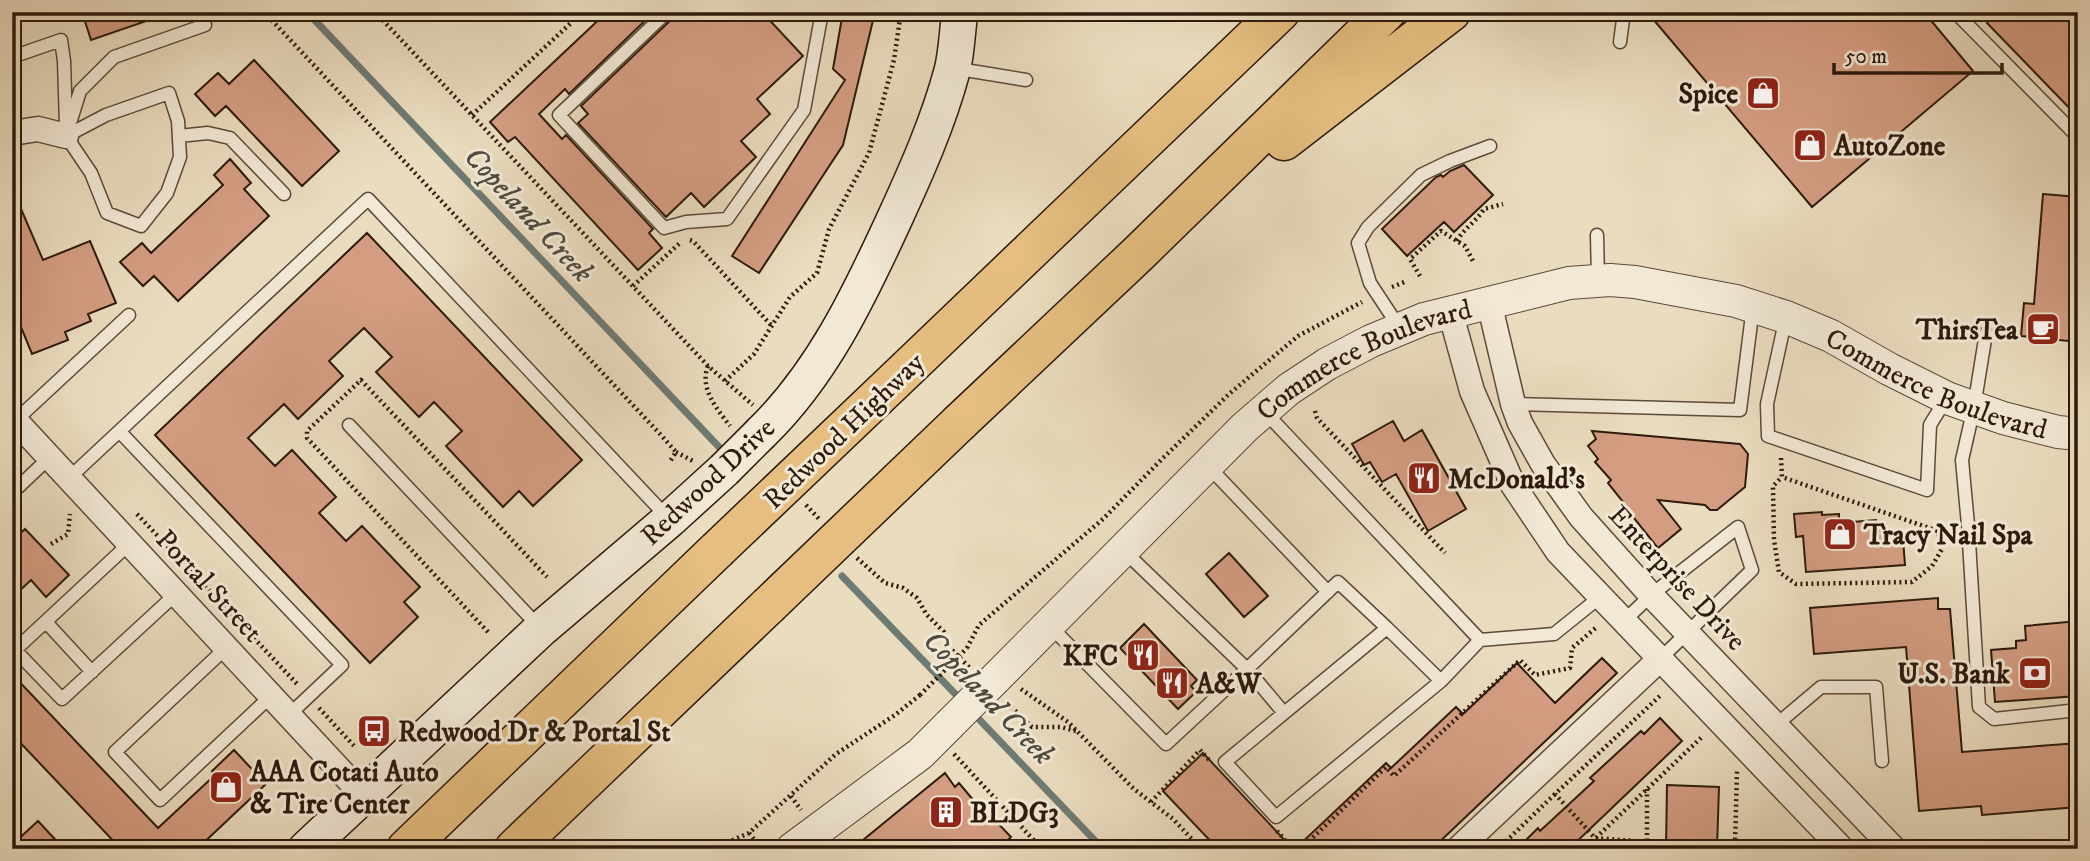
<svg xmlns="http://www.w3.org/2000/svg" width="2090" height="861" viewBox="0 0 2090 861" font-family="'IM FELL DW Pica',serif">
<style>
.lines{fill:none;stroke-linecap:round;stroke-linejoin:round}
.stream{stroke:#6e7a74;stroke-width:7}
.building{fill:#d49d82;stroke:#2d1a0c;stroke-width:2}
.service-casing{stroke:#5c4a39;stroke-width:15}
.minor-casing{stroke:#5c4a39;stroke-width:27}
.tertiary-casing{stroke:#5c4a39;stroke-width:34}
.secondary-casing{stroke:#2d1a0c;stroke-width:38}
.motorway-casing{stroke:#2d1a0c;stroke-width:41}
.path{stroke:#2d1a0c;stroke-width:4.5;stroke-dasharray:2 3.5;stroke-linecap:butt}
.service{stroke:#f1e8d5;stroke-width:12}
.minor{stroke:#f1e8d5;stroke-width:24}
.tertiary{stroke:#f1e8d5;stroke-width:32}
.secondary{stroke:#f1e8d5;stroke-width:35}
.motorway{stroke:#e5be80;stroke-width:38}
.tertiary-bridge-casing{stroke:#5c4a39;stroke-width:34;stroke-linecap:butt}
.secondary-bridge-casing{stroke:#2d1a0c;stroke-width:38;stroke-linecap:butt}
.motorway-bridge-casing{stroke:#2d1a0c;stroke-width:41;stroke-linecap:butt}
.path-bridge{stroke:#2d1a0c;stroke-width:4.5;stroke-dasharray:2 3.5;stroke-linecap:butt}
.tertiary-bridge{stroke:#f1e8d5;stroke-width:32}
.secondary-bridge{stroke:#f1e8d5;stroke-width:35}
.motorway-bridge{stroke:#e5be80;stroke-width:38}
.labels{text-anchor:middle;stroke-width:6;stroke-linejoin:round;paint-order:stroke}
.poi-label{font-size:28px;font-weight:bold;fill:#2d1a0c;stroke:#f1e8d5;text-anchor:start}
.street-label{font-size:28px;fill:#2d1a0c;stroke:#f1e8d5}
.water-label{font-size:30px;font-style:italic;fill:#4e4a40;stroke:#f1e8d5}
</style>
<rect width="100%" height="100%" fill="#eadcbf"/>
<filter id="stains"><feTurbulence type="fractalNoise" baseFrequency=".00286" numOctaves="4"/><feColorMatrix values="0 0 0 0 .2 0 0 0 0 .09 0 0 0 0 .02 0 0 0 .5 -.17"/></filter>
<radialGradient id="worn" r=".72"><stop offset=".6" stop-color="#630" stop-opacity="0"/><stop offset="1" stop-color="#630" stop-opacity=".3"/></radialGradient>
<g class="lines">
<path class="stream" d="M307,12L719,447
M842,576L963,702
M973,713L1103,849"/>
</g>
<path class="building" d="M82,12H163L164,15L91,40Z
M607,12H654L569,94L565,89L539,114L562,139L566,135L653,229L649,233L662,248L638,270L515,137L508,142L490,122Z
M676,12H762L803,56L757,99L770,114L741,141L756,157L704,207L691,193L666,217L578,123L588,114L581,106L673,18Z
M843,12H875L843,145L759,273L732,256L845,80L833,69Z
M1647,12H1924L1973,71L1812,207Z
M1998,12H2078V117L1987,23Z
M254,60L339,151L302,186L226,106L215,116L195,94L218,73L229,84Z
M230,159L251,183L244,189L269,216L178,301L154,276L143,286L120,262L142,243L151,253L223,185L214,175Z
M1464,165L1493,195L1454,232L1444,222L1407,256L1382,229L1436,177L1441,175L1443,177L1450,171Z
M12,188L43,260L90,241L116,303L88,314L91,321L65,332L68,340L32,354L12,305Z
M2043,194L2078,197V342L2021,336L2024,303L2034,304Z
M367,233L582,460L533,506L519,491L503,507L446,446L462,431L434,402L419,417L376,372L392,357L364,328L329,361L343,376L298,419L284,404L248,438L275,466L292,450L336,497L319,513L346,541L362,526L420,587L404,602L418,617L370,663L155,435Z
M1393,421L1404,441L1422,430L1466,509L1428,531L1396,474L1382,482L1370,462L1364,465L1352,444Z
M1592,431L1740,444L1748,454L1745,487L1717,510H1710L1705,505L1658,500L1681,529L1658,548L1622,503L1623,502L1608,483L1611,480L1595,462L1598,459L1588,446L1596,439Z
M1822,512V515L1839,514V523L1876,520L1877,531L1894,530V539H1903L1905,565L1806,572L1803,536L1796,537L1794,514Z
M25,529L69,575L46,597L31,580L12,598V541Z
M1229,553L1268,596L1244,617L1206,574Z
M1938,598V609H1950L1962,752L2078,743V807L1982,815L1981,806L1919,811L1906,647L1814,654L1810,608Z
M2078,621V696L1995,702L1991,650L2016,648V641L2026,640L2025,626Z
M1144,624L1197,680L1191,686L1196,692L1178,709L1120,648Z
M1602,658L1617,673L1432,849H1295L1386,763L1391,768L1456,707L1463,714L1517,663L1555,703Z
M12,674L158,828L215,775L212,771L234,750L266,784L197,849H121L12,734Z
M1660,718L1682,741L1569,849H1517L1538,828L1540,831L1594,781L1590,778L1641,731L1644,734Z
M1203,753L1293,849H1218L1163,791Z
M945,773L955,787L959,783L990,820L992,817L1011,837L1008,840L1017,849H955L949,841L939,849H852Z
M1667,785L1719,787L1717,849H1666Z
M38,821L64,849H12V845Z"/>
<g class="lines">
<g class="service-casing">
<path id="service" d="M667,12L559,115L664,228L686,222L727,219L804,110L822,12
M1963,12L1959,16L2078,137
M1620,42L1624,12
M12,57L61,40L64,61L66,125
M953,68L1026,80
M169,93L178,121L180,157L167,193L141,226L107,213L91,173L66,136L106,115Z
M66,136L80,91L114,57L205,25
M179,136L208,133L230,138L284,194
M1597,235L1598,280
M1786,317L1767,404L1768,436L1927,490L1930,425L1946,399
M1399,327L1370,283L1358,243L1368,227L1421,175L1450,161L1490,146
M1986,333L1974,407L1962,460L1968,525L1979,707L1994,719L2078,710
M1513,404L1740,410L1753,307
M1264,411L1480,640
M15,421L129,315
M349,425L541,629
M120,432L342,665L290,714
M1207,465L1328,592
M68,479L368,199L667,517
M12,493L49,458
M130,543L15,650L62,699L177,593
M1123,550L1247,669L1338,582L1387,628L1225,762L1276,817L1441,681L1480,640L1554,634L1600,597
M46,622L92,672
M1623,622L1651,595L1738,527L1752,570L1660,659
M1049,625L1166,744L1247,669L1284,713
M1387,628L1441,681
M227,647L115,752L160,800L272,695
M1776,725L1821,687H1876L1882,761"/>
</g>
<g class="minor-casing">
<path id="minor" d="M12,133L38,129L66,136
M1489,302L1513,404L1520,423L1543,464L1581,517L1651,595L1894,849
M1450,311L1472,391L1513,485L1558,552L1842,849
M12,417L363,795
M1458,849L1660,659"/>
</g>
<g class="tertiary-casing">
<g id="tertiary">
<path id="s1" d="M995,679L1245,427L1289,389L1327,364L1371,341L1424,319L1569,283L1610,280L1635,282L1736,301L1786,317L1831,336L1889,369L1947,398L2003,418L2058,432L2078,434"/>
<path d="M792,849L920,754L949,725"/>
</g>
</g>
<g class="secondary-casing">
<path id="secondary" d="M761,433C822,374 859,296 894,220C916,172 938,123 952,71C957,52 957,31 960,12
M306,849L541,629L669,520L724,470"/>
</g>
<g class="motorway-casing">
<path id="motorway" d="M1284,141L1451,12
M908,368L1280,12
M960,422L1138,254L1386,12
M406,849L717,550
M514,849L768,606"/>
</g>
<path class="path" d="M264,12L660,434L676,452L669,463
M375,12L708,366L753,405
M472,115L572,22L569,12
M690,240L693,241L771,325
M1457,241C1464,228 1476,222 1484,209L1503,204
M1420,276L1410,259L1441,231L1465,246L1473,261
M633,286L681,242
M1392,287L1407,281
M12,327L19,336
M708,366C699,388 717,409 730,426
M725,381L754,354L790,297L817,273L829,229L869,153L894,60L901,12
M1315,411L1317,418L1445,553
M676,452L693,461
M1781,458L1782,477L1938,531L1942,549L1932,566L1912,582L1796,584L1779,572L1774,540L1773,486L1782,477
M806,505L819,519
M137,514L299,686
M51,544L68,534L70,514
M857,558L885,583L903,588L917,598L927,615L944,632L949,647L970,668
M488,632L307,438V431L361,380L547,577
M967,648L979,625L1103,519L1163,458L1229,394L1298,336L1362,302
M1021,689L1068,722L1134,789L1173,819L1201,849
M1007,703L1032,727H1061L1076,731
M319,708L355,747
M954,754L1042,849
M1647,789V842L1654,849
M791,796L801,810
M1151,802L1200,750L1211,762
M1277,831L1293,849
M749,833L757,843
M1647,842L1595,838L1555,794L1662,694
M1735,845L1808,846
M712,849L749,833L836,754L895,715L920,695
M1301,849L1386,767L1394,776L1520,660L1535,675L1570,668L1572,648L1598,626
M1498,849L1555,794
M1584,849L1703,736
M1731,849L1735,845L1737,771"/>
<use href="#service" class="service"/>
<use href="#minor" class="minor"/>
<use href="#tertiary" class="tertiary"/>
<use href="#secondary" class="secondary"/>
<use href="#motorway" class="motorway"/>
<g class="tertiary-bridge-casing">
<path id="tertiary-bridge" d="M949,725L995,679"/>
</g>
<g class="secondary-bridge-casing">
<path id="secondary-bridge" d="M724,470L761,433"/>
</g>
<g class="motorway-bridge-casing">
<path id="motorway-bridge" d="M717,550L908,368
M768,606L960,422"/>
</g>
<path class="path-bridge" d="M920,695L967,648"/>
<use href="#tertiary-bridge" class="tertiary-bridge"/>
<use href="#secondary-bridge" class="secondary-bridge"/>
<use href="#motorway-bridge" class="motorway-bridge"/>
</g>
<defs>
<g id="shop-square" transform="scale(1.75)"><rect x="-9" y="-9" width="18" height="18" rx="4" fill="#8f2418" stroke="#f1e8d5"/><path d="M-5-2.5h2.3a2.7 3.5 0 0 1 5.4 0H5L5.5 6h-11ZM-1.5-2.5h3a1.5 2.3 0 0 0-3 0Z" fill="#fff"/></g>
<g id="cafe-square" transform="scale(1.75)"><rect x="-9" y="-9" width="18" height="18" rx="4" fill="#8f2418" stroke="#f1e8d5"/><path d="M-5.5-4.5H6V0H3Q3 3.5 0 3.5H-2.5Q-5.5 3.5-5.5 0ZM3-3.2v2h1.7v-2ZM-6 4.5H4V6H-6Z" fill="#fff"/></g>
<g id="restaurant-square" transform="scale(1.75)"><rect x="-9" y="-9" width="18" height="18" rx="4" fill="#8f2418" stroke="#f1e8d5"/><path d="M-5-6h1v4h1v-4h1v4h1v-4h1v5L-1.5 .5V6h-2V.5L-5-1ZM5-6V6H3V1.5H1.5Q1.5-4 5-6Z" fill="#fff"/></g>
<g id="bank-square" transform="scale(1.75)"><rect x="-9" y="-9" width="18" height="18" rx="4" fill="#8f2418" stroke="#f1e8d5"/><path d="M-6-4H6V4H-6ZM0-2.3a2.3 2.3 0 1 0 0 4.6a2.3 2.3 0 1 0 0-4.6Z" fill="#fff"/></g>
<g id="bus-square" transform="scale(1.75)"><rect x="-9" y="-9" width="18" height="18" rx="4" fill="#8f2418" stroke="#f1e8d5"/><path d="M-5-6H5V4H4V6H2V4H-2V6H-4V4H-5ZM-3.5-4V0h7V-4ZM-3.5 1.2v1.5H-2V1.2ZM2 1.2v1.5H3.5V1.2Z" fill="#fff"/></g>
<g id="building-square" transform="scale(1.75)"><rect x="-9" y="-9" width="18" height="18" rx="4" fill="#8f2418" stroke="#f1e8d5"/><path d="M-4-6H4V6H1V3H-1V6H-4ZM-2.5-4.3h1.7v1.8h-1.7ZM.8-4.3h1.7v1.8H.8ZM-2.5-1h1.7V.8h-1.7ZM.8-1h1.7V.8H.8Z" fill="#fff"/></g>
</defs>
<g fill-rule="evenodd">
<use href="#shop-square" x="1763" y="93"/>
<use href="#shop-square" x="1810" y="145"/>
<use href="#cafe-square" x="2043" y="329"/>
<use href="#restaurant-square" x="1424" y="478"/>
<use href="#shop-square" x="1840" y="534"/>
<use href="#restaurant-square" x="1143" y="655"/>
<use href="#bank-square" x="2035" y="673"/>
<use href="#restaurant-square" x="1172" y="683"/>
<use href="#bus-square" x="374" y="731"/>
<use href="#shop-square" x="226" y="787"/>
<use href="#building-square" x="946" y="812"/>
</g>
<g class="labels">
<g class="poi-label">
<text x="1738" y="103" text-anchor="end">Spice</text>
<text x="1834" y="155">AutoZone</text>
<text x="2018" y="339" text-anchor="end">ThirsTea</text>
<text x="1448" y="488">McDonald's</text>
<text x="1864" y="544">Tracy Nail Spa</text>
<text x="1118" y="665" text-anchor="end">KFC</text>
<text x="2010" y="683" text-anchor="end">U.S. Bank</text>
<text x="1196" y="693">A&amp;W</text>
<text x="398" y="741">Redwood Dr &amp; Portal St</text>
<text x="250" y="781">AAA Cotati Auto<tspan x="250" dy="32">&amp; Tire Center</tspan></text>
<text x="970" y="822">BLDG3</text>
</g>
<g class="street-label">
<text dy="10" stroke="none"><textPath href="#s1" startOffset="494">Commerce Boulevard</textPath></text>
<text dy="10" stroke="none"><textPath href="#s1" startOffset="1102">Commerce Boulevard</textPath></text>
<text transform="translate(843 430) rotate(-44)" y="10">Redwood Highway</text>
<text transform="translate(707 481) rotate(-43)" y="10">Redwood Drive</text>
<text transform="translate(1678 577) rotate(47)" y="10">Enterprise Drive</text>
<text transform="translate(210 585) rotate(47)" y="10">Portal Street</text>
</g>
<g class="water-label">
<text transform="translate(529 214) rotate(47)" y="10">Copeland Creek</text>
<text transform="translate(989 697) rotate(46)" y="10">Copeland Creek</text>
</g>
</g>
<rect width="2090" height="861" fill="none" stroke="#eadcbf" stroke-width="42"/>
<rect x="14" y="14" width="2062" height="833" fill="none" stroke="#2d1a0c" stroke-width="3.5"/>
<rect x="21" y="21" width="2048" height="819" fill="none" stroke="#2d1a0c" stroke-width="2"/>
<path d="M1834 63v10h168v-10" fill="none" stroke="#2d1a0c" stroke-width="3.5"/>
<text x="1845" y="63" font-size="21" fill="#2d1a0c" stroke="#f1e8d5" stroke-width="5" paint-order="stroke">50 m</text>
<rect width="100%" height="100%" filter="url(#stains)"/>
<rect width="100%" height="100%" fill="url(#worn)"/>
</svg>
